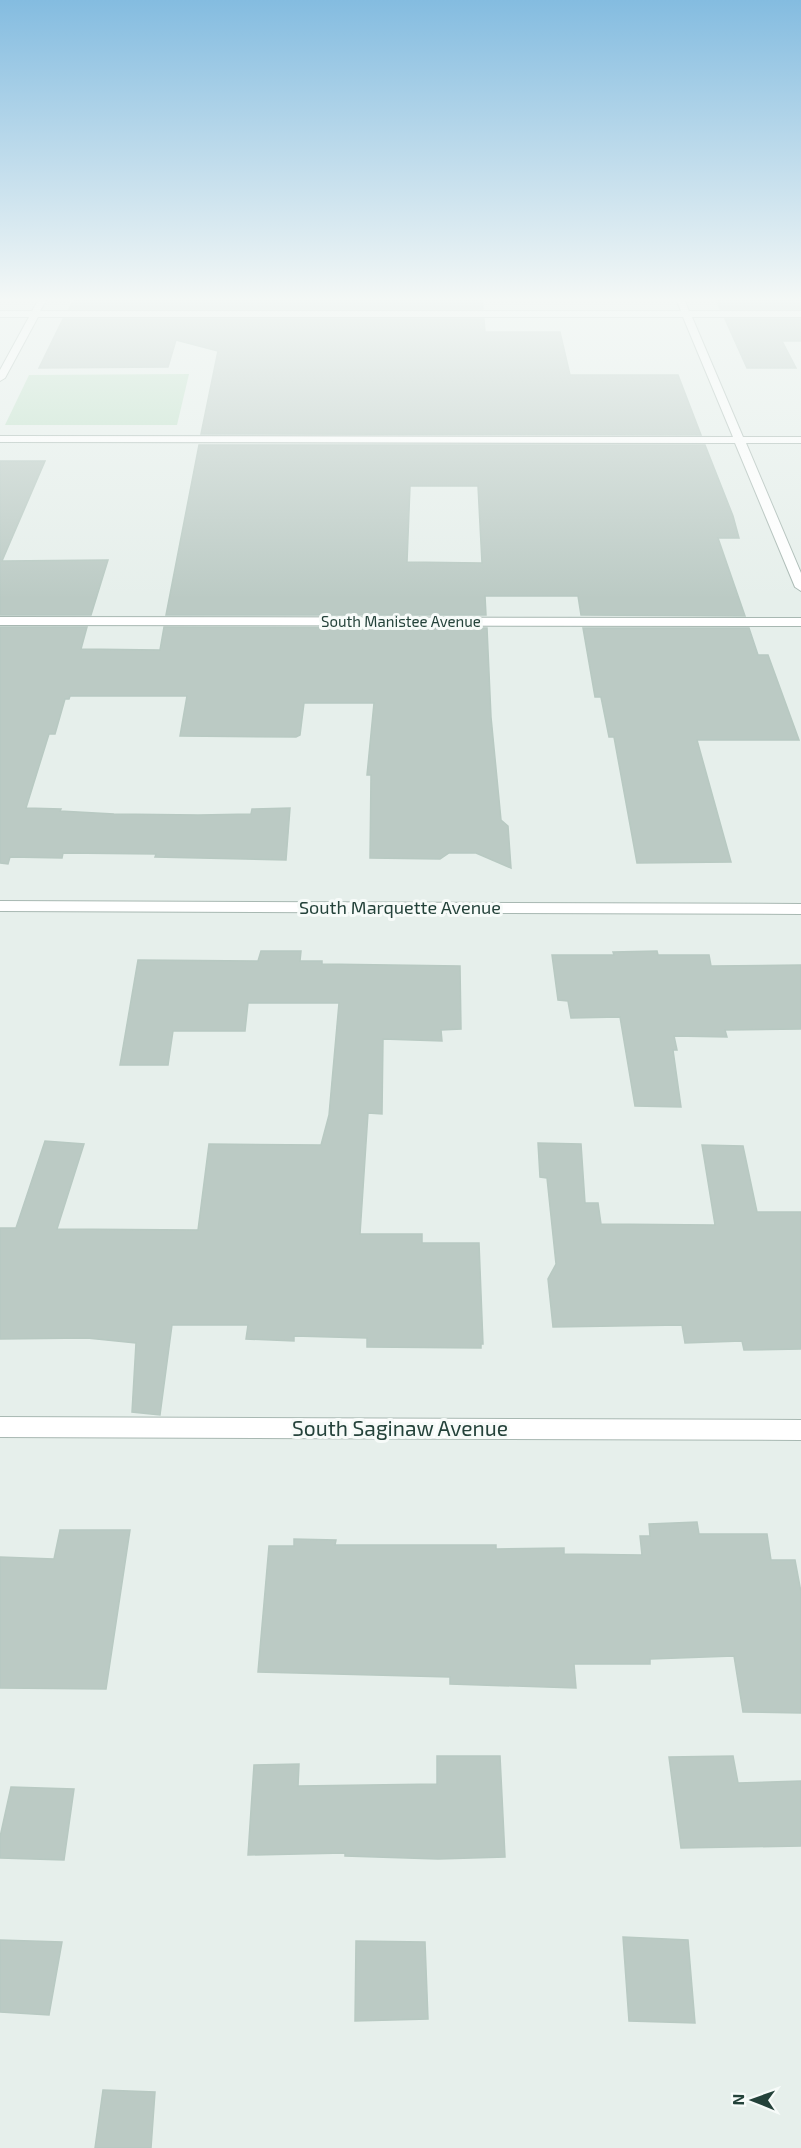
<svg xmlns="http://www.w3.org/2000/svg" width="801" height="2148" viewBox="0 0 801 2148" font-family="'Exo 2',sans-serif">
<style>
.green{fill:#bfe0c8}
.building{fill:#bbcac4;stroke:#b8c9c2;stroke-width:1.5;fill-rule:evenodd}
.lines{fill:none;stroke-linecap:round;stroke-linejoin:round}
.minor-casing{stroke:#a8b8b2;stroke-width:2}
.minor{fill:#fff;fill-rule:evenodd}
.labels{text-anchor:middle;stroke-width:6;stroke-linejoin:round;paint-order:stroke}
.far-street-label{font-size:15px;fill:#24423a;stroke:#f7fbf9}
.street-label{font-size:18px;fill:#24423a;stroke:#f7fbf9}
.near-street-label{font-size:21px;fill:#24423a;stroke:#f7fbf9}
</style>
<rect width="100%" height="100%" fill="#e6efeb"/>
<path class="green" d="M189,374L177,425H5L29,375Z"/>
<path class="building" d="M74,299H482L483,309H69Z
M716,299H801V309H720Z
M63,319H484L485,332H560L570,375H678L701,435L201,434L218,351L176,340L168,367L39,368Z
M725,319H801V341H782L796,368H747Z
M199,445H705L733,516L739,538H718L745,616L581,615L578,596H485L486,615H166ZM410,486H478L482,563L407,562Z
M0,461H45L2,561L108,560L91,615H0Z
M0,627H87L81,649L160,650L164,627L487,628L491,717L501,820L508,826L511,868L476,853H449L440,859L370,858L371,775H367L374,703H304L300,735L296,737L180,736L187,696H70L69,699H65L55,734H49L26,808L61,809L60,811L114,814L199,815L251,814L252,809L290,808L286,860L155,857L156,854L63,853L62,858L10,857L8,864L0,863Z
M583,628H749L758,655H768L799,740H697L731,862L637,863L614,737H609L601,697H595Z
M261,951H301L300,961H322V964L460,966L461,1029L441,1030L442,1041L383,1039L382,1114L368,1113L360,1234H422V1243H479L483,1344H481V1348L367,1347V1338L294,1336V1341L246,1339L248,1325H172L160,1415L132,1412L136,1343L87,1338L0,1339V1228H16L45,1141L84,1144L57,1229L198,1230L209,1144L321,1145L329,1115L339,1003H248L245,1031H173L168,1065H120L138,960L258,961Z
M657,951L658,955H709L711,966L801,965V1029L725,1030L727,1037L674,1036L677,1050H673L681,1107L635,1106L620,1017L571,1018L568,1001L558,1000L552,955H614L613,952Z
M538,1143L581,1144L585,1203H598L601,1224L715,1225L702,1145L743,1146L757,1212H801V1349L744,1350L742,1341L685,1343L682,1325L553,1327L548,1279L556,1264L547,1178L540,1177Z
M697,1522L699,1534H767L771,1560H795L801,1592V1713L743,1712L734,1656L650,1659V1664H574L576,1688L450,1684V1677L258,1672L269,1546H294V1539L336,1540L335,1545H496V1549L564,1548V1554L642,1555L640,1536H650L649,1524Z
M60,1530H130L106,1689L0,1688V1557L54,1559Z
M437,1756H500L505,1857L438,1859L345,1856V1853L248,1855L254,1765L299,1764L298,1786L437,1784Z
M733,1756L738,1783L801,1781V1846L681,1848L669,1757Z
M11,1787L74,1789L64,1860L0,1858V1837Z
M623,1937L688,1940L695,2023L629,2021Z
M0,1940L62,1942L49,2015L0,2012Z
M356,1941L425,1942L428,2019L355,2021Z
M103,2090L155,2092L151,2148H95Z"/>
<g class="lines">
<g class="minor-casing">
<path id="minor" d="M39,299H47L40,311H681L676,299H684L689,311H801V317H692L743,437H801V443H746L801,573V591L795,587L735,443L0,442V436L733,437L683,317H38L5,378L0,381V370L29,317H0V311H32Z
M0,617L801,618V626L0,625Z
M0,901L801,904V914L0,911Z
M0,1417L801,1420V1440L0,1437Z"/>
</g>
<use href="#minor" class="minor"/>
</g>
<linearGradient id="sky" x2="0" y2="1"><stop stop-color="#84bce0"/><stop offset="0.5" stop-color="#f4f8f6"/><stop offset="1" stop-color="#f4f8f6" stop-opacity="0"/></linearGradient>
<rect width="801" height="599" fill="url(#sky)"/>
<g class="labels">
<g class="far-street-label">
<text x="401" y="627">South Manistee Avenue</text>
</g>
<g class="street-label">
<text x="400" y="914">South Marquette Avenue</text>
</g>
<g class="near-street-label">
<text x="400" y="1436">South Saginaw Avenue</text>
</g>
</g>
<g transform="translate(753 2100) rotate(271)" stroke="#f7fbf9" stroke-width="4.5" paint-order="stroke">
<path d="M0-4.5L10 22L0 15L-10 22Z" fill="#24423a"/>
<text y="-9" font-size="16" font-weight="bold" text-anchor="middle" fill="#24423a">N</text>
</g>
</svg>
